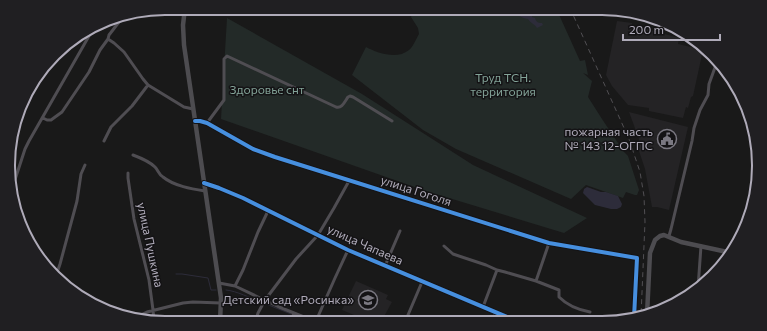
<svg xmlns="http://www.w3.org/2000/svg" width="767" height="331" viewBox="0 0 767 331" font-family="Commissioner,sans-serif">
<style>
.built{fill:#242325}
.green{fill:#232a28}
.water{fill:#2d2c3a}
.lines{fill:none;stroke-linecap:round;stroke-linejoin:round}
.stream{stroke:#2d2c3a;stroke-width:1}
.street{stroke:#4f4d52;stroke-width:3}
.secondary{stroke:#4d4c50;stroke-width:4.5}
.rail{stroke:#514f53;stroke-width:1;stroke-dasharray:5 4;stroke-linecap:butt}
.cycleway-casing{stroke:#141315;stroke-width:6}
.cycleway{stroke:#468fdf;stroke-width:4}
.labels{text-anchor:middle;stroke-width:3;stroke-linejoin:round;paint-order:stroke}
.park-label{font-size:12px;fill:#83a398;stroke:#141315}
.poi-label{font-size:12px;fill:#afabb9;stroke:#141315;text-anchor:end}
.street-label{font-size:12px;fill:#afabb9;stroke:#141315}
.rim{fill:none;stroke:#afabb9;stroke-width:2}
</style>
<rect width="100%" height="100%" fill="#191919"/>
<path class="built" d="M617,21L632,23V25L679,38L678,44L703,50L693,96L691,97L688,108L686,107L683,118L649,111V108L628,105L612,86L606,75Z
M629,112L688,127L669,210L657,207H652L645,169L639,151V139Z
M356,281L388,295L386,299L392,302L381,322H371L342,310Z"/>
<path class="green" d="M415,8H556L580,61L585,60L588,75L583,73L592,81L588,97L602,119L624,152L628,156L639,190L637,195H635L626,192L623,198L586,185L571,199L456,149L423,130L352,75L366,47C377,53 397,60 409,50C413,47 416,39 419,34L418,28L411,17Z
M227,18L362,94L473,165L587,218L564,233L426,191L221,119Z"/>
<path class="water" d="M506,8H525L526,11L528,13L529,12L532,14V17L535,18C536,22 538,23 542,23L543,25L537,28C535,24 530,23 528,19C520,18 518,13 509,15L507,13Z
M587,187L601,192H606L618,196L622,204L621,207L617,209H611L595,205L583,193L584,189Z"/>
<g class="lines">
<path class="stream" d="M176,274H182L208,278L211,290H216
M226,290C237,291 250,298 261,302
M266,304L291,314
M296,316L312,323"/>
<path class="street" d="M108,39L114,43L124,52L143,79L148,85L184,107L193,109
M43,118L47,120H51L62,112L89,72L100,50L108,39L109,35L119,22L123,15
M195,121H200L207,123L253,149L275,157L549,243L637,258L634,318
M207,123L224,100V59L227,56L336,107C342,109 345,101 348,97L350,96L353,97L392,121
M104,141L111,127L132,106L148,85
M133,155C141,158 149,161 155,167C158,170 159,175 163,177C174,186 192,189 205,191
M128,173V178L134,219L149,280L153,310L154,321
M204,183L219,188L243,198L348,250L519,322
M11,192L25,149L29,141L93,29
M669,236L671,229L692,141L694,128L700,110L708,95L709,84L717,62
M444,246L453,254L486,265L497,270L505,272L536,281L559,290V297C567,305 579,310 590,312
M385,266L400,231
M56,276L60,264L77,201L81,174L85,165
M536,281L549,243
M219,283L235,286L279,307L319,323
M699,283L705,284
M235,286L243,270L258,232L268,211
M698,288L701,246
M483,307L497,270
M134,318L147,312L183,303L193,302L221,303
M316,321L335,278L348,250
M405,322L422,282
M492,322L496,312
M255,323L258,313L265,300L296,259L318,235L334,208L349,181
M290,323L294,313"/>
<path class="secondary" d="M185,8L183,25L184,45L221,298L220,323
M647,315L650,253L655,240L660,236L664,235L681,242L732,253"/>
<path class="rail" d="M570,8L629,139L640,172L644,196L645,222L641,316"/>
<g class="cycleway-casing">
<path id="cycleway" d="M195,121H200L207,123L253,149L275,157L549,243L637,258L634,318
M204,183L219,188L243,198L348,250L519,322"/>
</g>
<use href="#cycleway" class="cycleway"/>
</g>
<defs>
<g id="civic-ring" transform="scale(1)"><circle r="9.5" fill="#141315" stroke="#7a7881" stroke-width="1.5"/><path d="M-.6-6.5H3V-4.5H.6V-3L4-1V1h2V6H-6V1h2V-1L-.6-3ZM-1.2 2.5V6h2.4V2.5Z" fill="#7a7881"/></g>
<g id="school-ring" transform="scale(1)"><circle r="9.5" fill="#141315" stroke="#7a7881" stroke-width="1.5"/><path d="M0-5L7-2L0 1L-7-2ZM-4 1L0 2.5L4 1V4Q0 6-4 4Z" fill="#7a7881"/></g>
</defs>
<g fill-rule="evenodd">
<use href="#civic-ring" x="667" y="139"/>
<use href="#school-ring" x="368" y="300"/>
</g>
<g class="labels">
<g class="park-label">
<text x="503" y="82">Труд ТСН.<tspan x="503" dy="14">территория</tspan></text>
<text x="267" y="94">Здоровье снт</text>
</g>
<g class="poi-label">
<text x="653" y="136">пожарная часть<tspan x="653" dy="14">№ 143 12-ОГПС</tspan></text>
<text x="354" y="304">Детский сад «Росинка»</text>
</g>
<g class="street-label">
<text transform="translate(416 191) rotate(18)" y="4">улица Гоголя</text>
<text transform="translate(150 245) rotate(78)" y="4">улица Пушкина</text>
<text transform="translate(365 245) rotate(24)" y="4">улица Чапаева</text>
</g>
</g>
<path d="M0 0H767V331H0ZM165 15H602A150 150 0 0 1 752 165V166A150 150 0 0 1 602 316H165A150 150 0 0 1 15 166V165A150 150 0 0 1 165 15Z" fill="#201f22" fill-rule="evenodd"/>
<path class="rim" d="M165 15H602A150 150 0 0 1 752 165V166A150 150 0 0 1 602 316H165A150 150 0 0 1 15 166V165A150 150 0 0 1 165 15Z"/>
<path d="M623 34v6h97v-6" fill="none" stroke="#afabb9" stroke-width="2"/>
<text x="629" y="34" font-size="12" fill="#afabb9" stroke="#141315" stroke-width="3" paint-order="stroke">200 m</text>
</svg>
